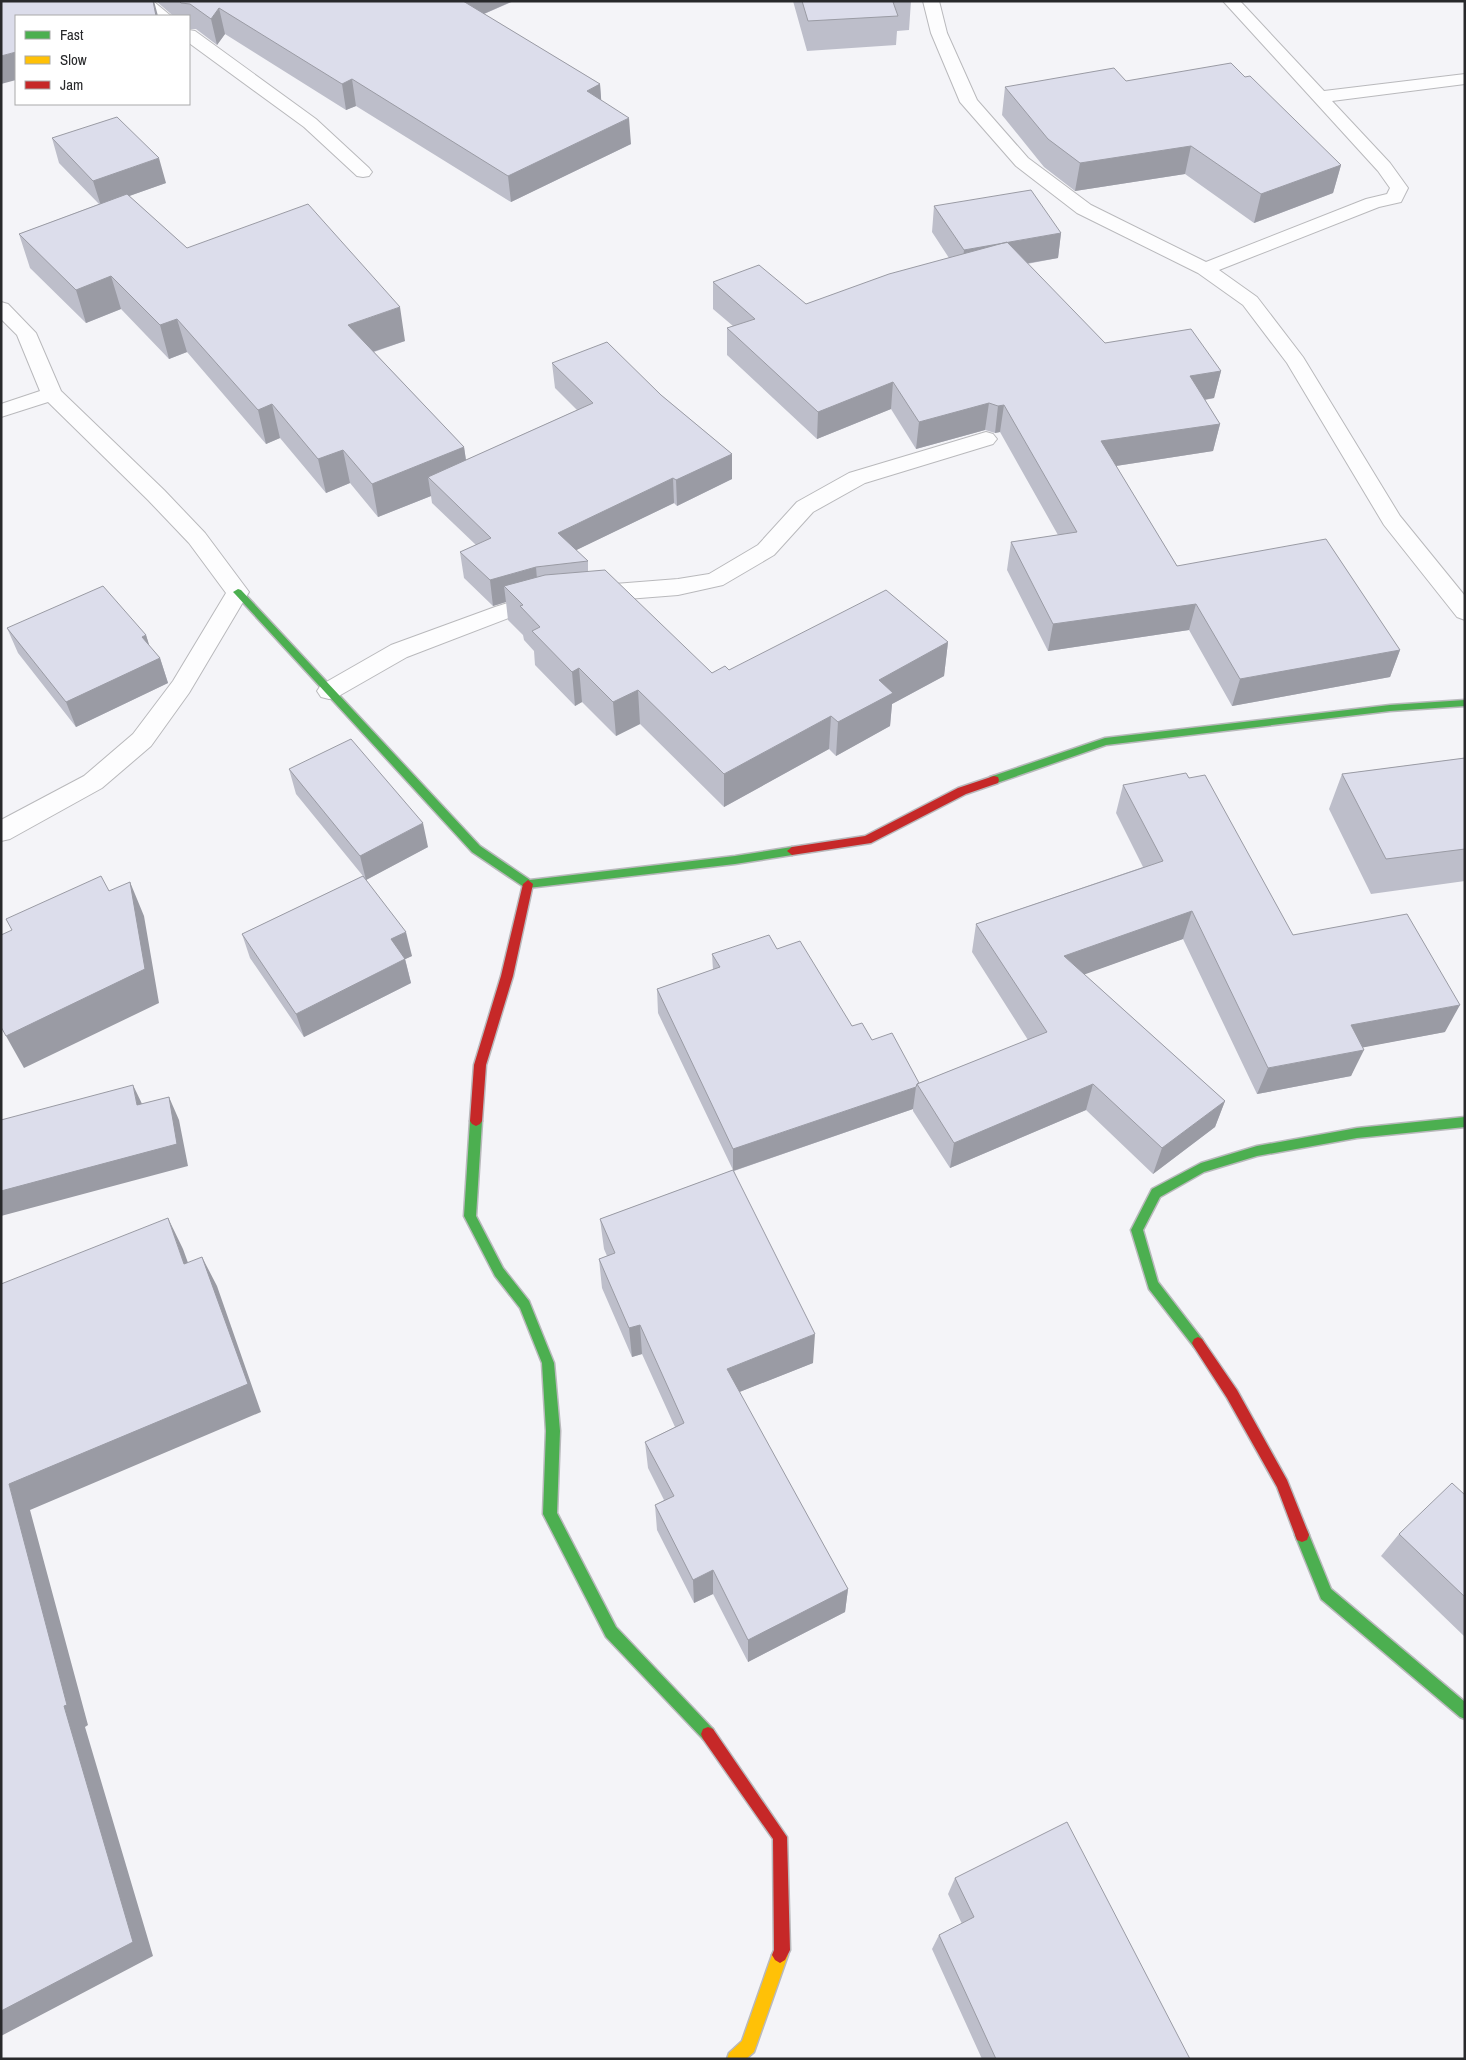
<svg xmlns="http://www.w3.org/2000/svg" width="1466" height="2060" viewBox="0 0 1466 2060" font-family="'Archivo Narrow',sans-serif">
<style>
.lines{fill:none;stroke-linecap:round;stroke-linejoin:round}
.street-casing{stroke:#b9b9bc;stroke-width:2}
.fast-casing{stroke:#b9b9bc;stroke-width:3}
.slow-casing{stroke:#b9b9bc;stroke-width:3}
.jam-casing{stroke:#b9b9bc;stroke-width:3}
.street{fill:#fdfdfe;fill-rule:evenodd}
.fast{fill:#4caf50;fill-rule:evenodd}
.slow{fill:#ffc107;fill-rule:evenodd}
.jam{fill:#c62828;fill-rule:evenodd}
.wall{fill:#bdbeca}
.shaded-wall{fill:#9a9ba4}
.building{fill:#dcddeb;stroke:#9a9ba4}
</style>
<rect width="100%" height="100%" fill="#f4f4f8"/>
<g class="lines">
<g class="street-casing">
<path id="street" d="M134,1H153L171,16H153Z
M923,1H939L947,33L977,100L1028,158L1091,205L1206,262L1366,199L1387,194L1390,188L1378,171L1223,1H1240L1324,91L1465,74V84L1332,101L1390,163L1408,188L1401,202L1379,207L1219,270L1257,297L1303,357L1400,516L1465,596V620L1457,617L1384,525L1287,363L1243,305L1198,273L1077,213L1016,166L960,102L931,33Z
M189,30L195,31L316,119L369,168L372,172L369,176L363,177L357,176L304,127L189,43Z
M1,302L8,304L36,333L61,391L164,490L205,533L249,592L189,693L151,746L102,788L10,839L1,841V820L84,776L133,734L173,681L226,593L189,543L148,500L48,402L1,417V404L40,391L17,335L1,319Z
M986,432L993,434L997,439L993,444L865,483L813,512L774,555L723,585L678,595L589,602L581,599L578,594L581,589L589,586L678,579L709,574L758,545L797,502L849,473Z
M542,592L550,595L553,600L550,605L511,617L407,657L337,697L329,699L321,697L317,691L321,685L391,645L495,607Z"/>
</g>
<g class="fast-casing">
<path id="fast" d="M238,589L241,590L480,846L530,880L735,856L792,847L797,851L792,855L735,864L528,888L524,887L472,852L235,594L233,592Z
M1465,700V706L1390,711L1106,745L994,784L989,780L990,777L1105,738L1390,705Z
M476,1116L480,1118L482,1121L476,1216L503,1268L529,1301L554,1363L560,1431L557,1513L616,1627L713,1729L715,1734L713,1739L708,1741L703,1739L606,1637L543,1514L546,1431L542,1363L520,1308L495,1276L464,1216L470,1121L472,1118Z
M1465,1117V1127L1357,1138L1257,1156L1204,1172L1160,1197L1143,1230L1158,1282L1202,1339L1204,1343L1202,1347L1198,1349L1194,1347L1149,1289L1131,1230L1152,1189L1201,1163L1257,1146L1357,1128Z
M1302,1528L1307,1530L1331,1589L1465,1702V1719L1460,1717L1321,1599L1295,1535L1297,1530Z"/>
</g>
<g class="slow-casing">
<path id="slow" d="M780,1947L785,1950L788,1955L754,2052L746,2059H727L729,2053L742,2041L772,1955L775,1950Z"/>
</g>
<g class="jam-casing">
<path id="jam" d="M994,776L998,777L999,780L998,783L966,794L871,843L792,855L787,851L792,847L865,836L958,788Z
M528,880L533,884L513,976L486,1065L482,1121L480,1124L476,1126L472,1124L470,1121L474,1065L501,976L523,884Z
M1198,1337L1202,1339L1237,1390L1287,1480L1309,1535L1307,1540L1302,1542L1297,1540L1277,1487L1227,1398L1194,1347L1192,1343L1194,1339Z
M708,1727L713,1729L787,1837L790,1950L785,1960L780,1963L775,1960L772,1955L774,1950L773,1839L703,1739L701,1734L703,1729Z"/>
</g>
<use href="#street" class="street"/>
<use href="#fast" class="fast"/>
<use href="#slow" class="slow"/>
<use href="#jam" class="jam"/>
</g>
<path class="wall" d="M156,1H514L484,14L600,84L601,100L631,144L511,202L356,106L346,110L225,34L217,45L196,29H189V16H172L171,14Z
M793,1H911L909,30L897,31L896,45L807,51Z
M1245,77L1341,165L1333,193L1254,223L1185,174L1075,191L1044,167L1002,115L1005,87L1126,81Z
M52,138L166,183L129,196L187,248L405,341L374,352L464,447L466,460L577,410L555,388L552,363L661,395L732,454V479L677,506L674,503L576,550L588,561V571L712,673L948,642L944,676L892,704L890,726L836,756L829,749L724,807L640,724L616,736L582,702L575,706L535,665L534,651L524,640L523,635L508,620L506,602L493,606L464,578L460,552L476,545L432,503L431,496L378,517L350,483L326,493L280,438L266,444L187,352L169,359L121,309L86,323L30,268L19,234L99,204L59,163Z
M934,206L1061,233L1058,258L1027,264L1105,343L1221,371L1214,398L1205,400L1220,424L1213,451L1116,466L1177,566L1400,650L1390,677L1232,706L1189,630L1048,651L1007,570L1011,542L1058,535L1000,432L995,433L985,430L916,449L891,409L817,439L727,355V328L733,326L713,309V282L806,304L949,258L932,232Z
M7,628L146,635L149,646L160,658L168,683L76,727L18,653Z
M1465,758V881L1371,894L1329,809L1342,774Z
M289,769L428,847L366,880L412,956L405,959L411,983L304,1037L250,958L242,934L363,876L296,794Z
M1189,778L1293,935L1445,1032L1363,1047L1351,1076L1257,1094L1183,939L1084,974L1225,1101L1215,1127L1153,1174L1086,1110L950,1168L913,1111V1109L734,1171L813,1363L739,1392L848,1589L845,1612L748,1662L713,1594L694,1603L657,1530L655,1505L664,1500L648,1468L645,1442L675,1427L642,1354L632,1357L602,1288L599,1259L607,1256L604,1249L600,1219L733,1170L658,1013L657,989L713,970L712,954L777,949L852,1026L872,1040L919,1083L1028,1040L972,952L976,924L1143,867L1116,813L1123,785Z
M1465,1495V1637L1381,1556L1399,1534Z
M955,1878L1190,2059H982L932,1949L939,1935L962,1924L948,1894Z"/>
<path class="shaded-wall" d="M153,1H154L158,16H154Z
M458,1H513L461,24Z
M219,8L225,34L217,45L211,19Z
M16,52V80L1,84V56Z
M352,79L356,106L346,110L342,84Z
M600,84L602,110L587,91Z
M629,118L631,144L511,202L508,176Z
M1191,146L1185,174L1075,191L1080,163Z
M159,158L166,183L101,206L93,181Z
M1341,165L1333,193L1254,223L1261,194Z
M1061,233L1058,258L961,275L964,250Z
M111,276L121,309L86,323L76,290Z
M400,307L405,341L354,358L348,325Z
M177,319L187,352L169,359L160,325Z
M1221,371L1214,398L1184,403L1190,376Z
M893,382L891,409L817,439L818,412Z
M989,403L985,430L916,449L919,422Z
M272,404L280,438L266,444L258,410Z
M1004,405L1000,432L995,433L998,406Z
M1220,424L1213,451L1096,469L1101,441Z
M464,447L469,481L428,477L431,496L378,517L372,484Z
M343,450L350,483L326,493L318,459Z
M732,454V479L677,506L676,480Z
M673,478L674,503L560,558L558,533Z
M536,567L538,592L504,586L506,602L493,606L490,580Z
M1196,604L1189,630L1048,651L1053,624Z
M146,635L154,660L160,658L168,683L76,727L66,702L142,637Z
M948,642L944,676L892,704L890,726L836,756L838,722L879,680Z
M1400,650L1390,677L1232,706L1240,679Z
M579,668L582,702L575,706L572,672Z
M638,690L640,724L616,736L613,702Z
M831,716L829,749L724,807V774Z
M423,823L428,847L366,880L360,856Z
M130,882L144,916L159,1003L24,1068L6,1036Z
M1192,911L1183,939L1058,984L1064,956Z
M406,932L412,956L397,963L391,939Z
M405,959L411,983L304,1037L296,1014Z
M1460,1005L1445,1032L1339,1052L1351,1025Z
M1364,1050L1351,1076L1257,1094L1268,1068Z
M1093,1084L1086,1110L950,1168L954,1143Z
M133,1085L144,1108L137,1105Z
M916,1087L913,1109L733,1171V1149Z
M169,1097L179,1120L188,1166L1,1216V1191Z
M1225,1101L1215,1127L1153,1174L1162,1148Z
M168,1218L183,1249L199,1293L184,1264Z
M202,1257L217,1286L261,1412L30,1510L88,1725L85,1727L153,1956L1,2036V2011L64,1706L9,1484Z
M640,1325L642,1354L632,1357L629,1328Z
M815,1334L813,1363L727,1397V1369Z
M713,1570V1594L694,1603L693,1580Z
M848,1589L845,1612L748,1662V1640Z"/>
<path class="building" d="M1,1H153L156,16H16V52L1,56Z
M179,1H463L600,84L587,91L629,118L508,176L352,79L342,84L219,8L211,19L190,4L181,3Z
M802,1H897L893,2L898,16L808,21Z
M1231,63L1245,77L1250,76L1341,165L1261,194L1191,146L1080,163L1048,139L1005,87L1114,68L1126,81Z
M117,117L159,158L93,181L52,138Z
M1031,190L1061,233L964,250L934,206Z
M127,194L187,248L308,204L400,307L348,325L464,447L372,484L343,450L318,459L272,404L258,410L177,319L160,325L111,276L76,290L19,234Z
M1007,242L1105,343L1191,329L1221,371L1190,376L1220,424L1101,441L1177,566L1326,539L1400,650L1240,679L1196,604L1053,624L1011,542L1077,532L1004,405L998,406L989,403L919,422L893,382L818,412L727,328L755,319L713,282L759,265L806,304L889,274Z
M607,342L661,395L732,454L676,480L673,478L558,533L588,561L536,567L490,580L460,552L491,538L428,477L593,403L552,363Z
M605,570L712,673L725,666L729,670L886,590L948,642L879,680L893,693L838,722L831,716L724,774L638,690L613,702L579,668L572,672L532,631L540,627L520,606L523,605L504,586L545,575Z
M103,586L146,635L142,637L160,658L66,702L7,628Z
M351,739L423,823L360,856L289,769Z
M1465,758V849L1386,859L1342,774Z
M1186,773L1189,778L1205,775L1293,935L1407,914L1460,1005L1351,1025L1364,1050L1268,1068L1192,911L1064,956L1225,1101L1162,1148L1093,1084L954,1143L917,1084L1047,1032L976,924L1163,861L1123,785Z
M101,876L109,891L130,882L145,969L6,1036L1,1027V935L12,930L6,919Z
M363,876L406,932L391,939L405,959L296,1014L242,934Z
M769,935L777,949L800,941L852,1026L862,1023L872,1040L892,1033L919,1083L917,1084L916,1087L733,1149L657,989L720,967L712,954Z
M133,1085L137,1105L169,1097L177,1144L1,1191V1120Z
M733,1170L815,1334L727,1369L848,1589L748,1640L713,1570L693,1580L655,1505L674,1496L645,1442L684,1423L640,1325L629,1328L599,1259L615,1253L600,1219Z
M168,1218L184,1264L202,1257L248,1384L9,1484L67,1705L64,1706L133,1942L1,2011V1284Z
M1452,1483L1465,1495V1597L1399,1534Z
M1067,1822L1190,2059H996L939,1935L974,1917L955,1878Z"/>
<rect width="1466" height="2060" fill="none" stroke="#28292b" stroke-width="5"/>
<rect x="15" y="15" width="175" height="90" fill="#ffffff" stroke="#a9a9aa"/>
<rect x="25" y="31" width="25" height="8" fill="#4caf50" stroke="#a9a9aa"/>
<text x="60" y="40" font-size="15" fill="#28292b">Fast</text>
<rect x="25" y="56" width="25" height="8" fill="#ffc107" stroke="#a9a9aa"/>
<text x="60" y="65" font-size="15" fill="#28292b">Slow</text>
<rect x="25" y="81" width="25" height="8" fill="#c62828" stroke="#a9a9aa"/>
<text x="60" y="90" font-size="15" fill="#28292b">Jam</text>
</svg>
